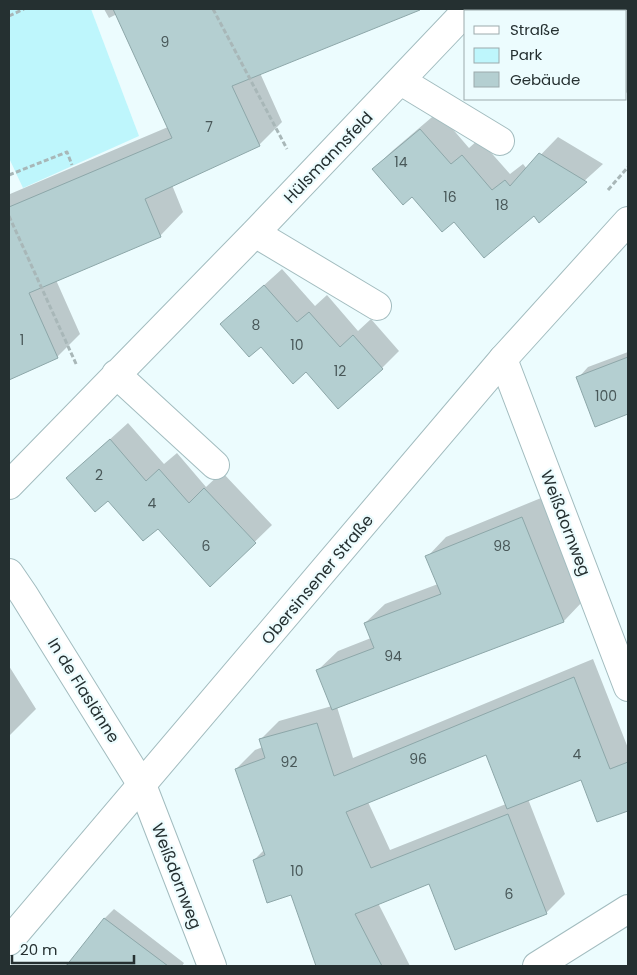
<svg xmlns="http://www.w3.org/2000/svg" width="637" height="975" viewBox="0 0 637 975" font-family="Poppins,sans-serif">
<style>
.green{fill:#bef6fc}
.shadow{fill:#0003;fill-rule:evenodd}
.building{fill:#b4cfd1;stroke:#8da7a9}
.lines{fill:none;stroke-linecap:round;stroke-linejoin:round}
.minor-casing{stroke:#a2bcbf;stroke-width:30}
.tertiary-casing{stroke:#a2bcbf;stroke-width:30}
.path{stroke:#a8b7b8;stroke-width:3;stroke-dasharray:5 2.5;stroke-linecap:butt}
.minor{stroke:#fff;stroke-width:28}
.tertiary{stroke:#fff;stroke-width:28}
.labels{text-anchor:middle;stroke-width:4.5;stroke-linejoin:round;paint-order:stroke}
.number-label{font-size:14px;fill:#495859}
.street-label{font-size:16px;fill:#253031;stroke:#ecfcfe}
</style>
<rect width="100%" height="100%" fill="#ecfcfe"/>
<path class="green" d="M9,9H91L139,136L23,188L9,158Z"/>
<path class="shadow" d="M104,9H389L369,30L260,73L282,122L259,145L172,185L183,212L160,236L56,280L80,334L57,357L9,379V192L10,194L168,127L117,14L109,18Z
M517,9H628V95L626,92V11H514Z
M438,112L469,148L479,139L510,174L523,164L527,169L558,137L603,164L540,221L534,214L454,221L412,195L374,169L391,152Z
M282,269L315,306L327,295L358,331L371,319L399,351L382,368L306,371L221,324Z
M628,352V413L596,426L578,378L588,367Z
M128,423L164,464L177,453L206,487L222,472L272,525L210,585L158,527L67,478Z
M541,498L583,601L564,621L337,707L353,758L593,659L628,748V809L598,821L582,778L528,799L565,894L546,913L430,883L378,903L410,966H317L292,894L254,860L264,850L236,769L255,750L263,747L260,740L279,721L332,706L318,670L338,651L371,638L365,623L385,604L438,584L427,557L446,537ZM487,754L506,804L390,850L368,802Z
M9,666L36,709L9,736Z
M114,909L184,963L182,966H68L105,918Z"/>
<path class="building" d="M113,9H419L420,10L232,86L260,146L145,199L161,237L29,293L58,358L9,380V207L172,138Z
M420,129L451,164L462,155L492,190L505,180L510,186L539,153L587,182L539,223L534,216L484,258L454,222L442,232L412,197L403,205L372,169Z
M264,285L297,322L309,312L340,347L353,335L383,369L338,409L306,372L293,384L261,347L249,357L220,324Z
M628,357V414L595,427L576,377Z
M110,439L146,481L159,469L189,503L204,488L256,543L210,587L158,529L143,541L108,501L95,512L66,478Z
M522,517L564,622L332,710L316,670L374,648L364,623L441,594L425,556Z
M574,677L610,769L628,762V811L597,822L581,780L507,809L486,755L346,812L371,868L508,814L547,914L455,950L429,884L355,914L382,966H316L291,895L267,903L253,860L265,855L235,769L265,758L259,739L317,723L334,776Z
M104,918L168,966H66Z"/>
<g class="lines">
<g class="minor-casing">
<path id="minor" d="M401,81L500,141
M255,233L377,306
M503,359L628,687
M116,374L215,465
M9,485L255,233L468,9
M9,573L24,595L142,785L212,966
M537,966L628,909"/>
</g>
<g class="tertiary-casing">
<path id="tertiary" d="M9,941L503,359L628,221"/>
</g>
<path class="path" d="M213,9L287,149
M9,16L24,9
M9,175L67,152L72,165
M608,190L628,167
M9,216L77,366"/>
<use href="#minor" class="minor"/>
<use href="#tertiary" class="tertiary"/>
</g>
<g class="labels">
<g class="number-label">
<text x="165" y="47">9</text>
<text x="209" y="132">7</text>
<text x="401" y="167">14</text>
<text x="450" y="202">16</text>
<text x="502" y="210">18</text>
<text x="256" y="330">8</text>
<text x="22" y="345">1</text>
<text x="297" y="350">10</text>
<text x="340" y="376">12</text>
<text x="606" y="401">100</text>
<text x="99" y="480">2</text>
<text x="152" y="508">4</text>
<text x="206" y="551">6</text>
<text x="502" y="551">98</text>
<text x="393" y="661">94</text>
<text x="577" y="759">4</text>
<text x="418" y="764">96</text>
<text x="289" y="767">92</text>
<text x="297" y="876">10</text>
<text x="509" y="899">6</text>
</g>
<g class="street-label">
<text transform="translate(328 157) rotate(-46)" y="6">Hülsmannsfeld</text>
<text transform="translate(566 523) rotate(69)" y="6">Weißdornweg</text>
<text transform="translate(317 579) rotate(-50)" y="6">Obersinsener Straße</text>
<text transform="translate(84 690) rotate(58)" y="6">In de Flaslänne</text>
<text transform="translate(177 876) rotate(69)" y="6">Weißdornweg</text>
</g>
</g>
<rect width="637" height="975" fill="none" stroke="#253031" stroke-width="20"/>
<rect x="464" y="10" width="162" height="90" fill="#ecfcfe" stroke="#9caaac"/>
<rect x="474" y="26" width="25" height="8" fill="#ffffff" stroke="#9caaac"/>
<text x="510" y="35" font-size="15" fill="#253031">Straße</text>
<rect x="474" y="48" width="25" height="15" fill="#bef6fc" stroke="#9caaac"/>
<text x="510" y="60" font-size="15" fill="#253031">Park</text>
<rect x="474" y="72" width="25" height="15" fill="#b4cfd1" stroke="#9caaac"/>
<text x="510" y="85" font-size="15" fill="#253031">Gebäude</text>
<path d="M12 955v8h122v-8" fill="none" stroke="#253031" stroke-width="2.5"/>
<text x="20" y="955" font-size="15" fill="#253031" stroke="#ecfcfe" stroke-width="4" paint-order="stroke">20 m</text>
</svg>
